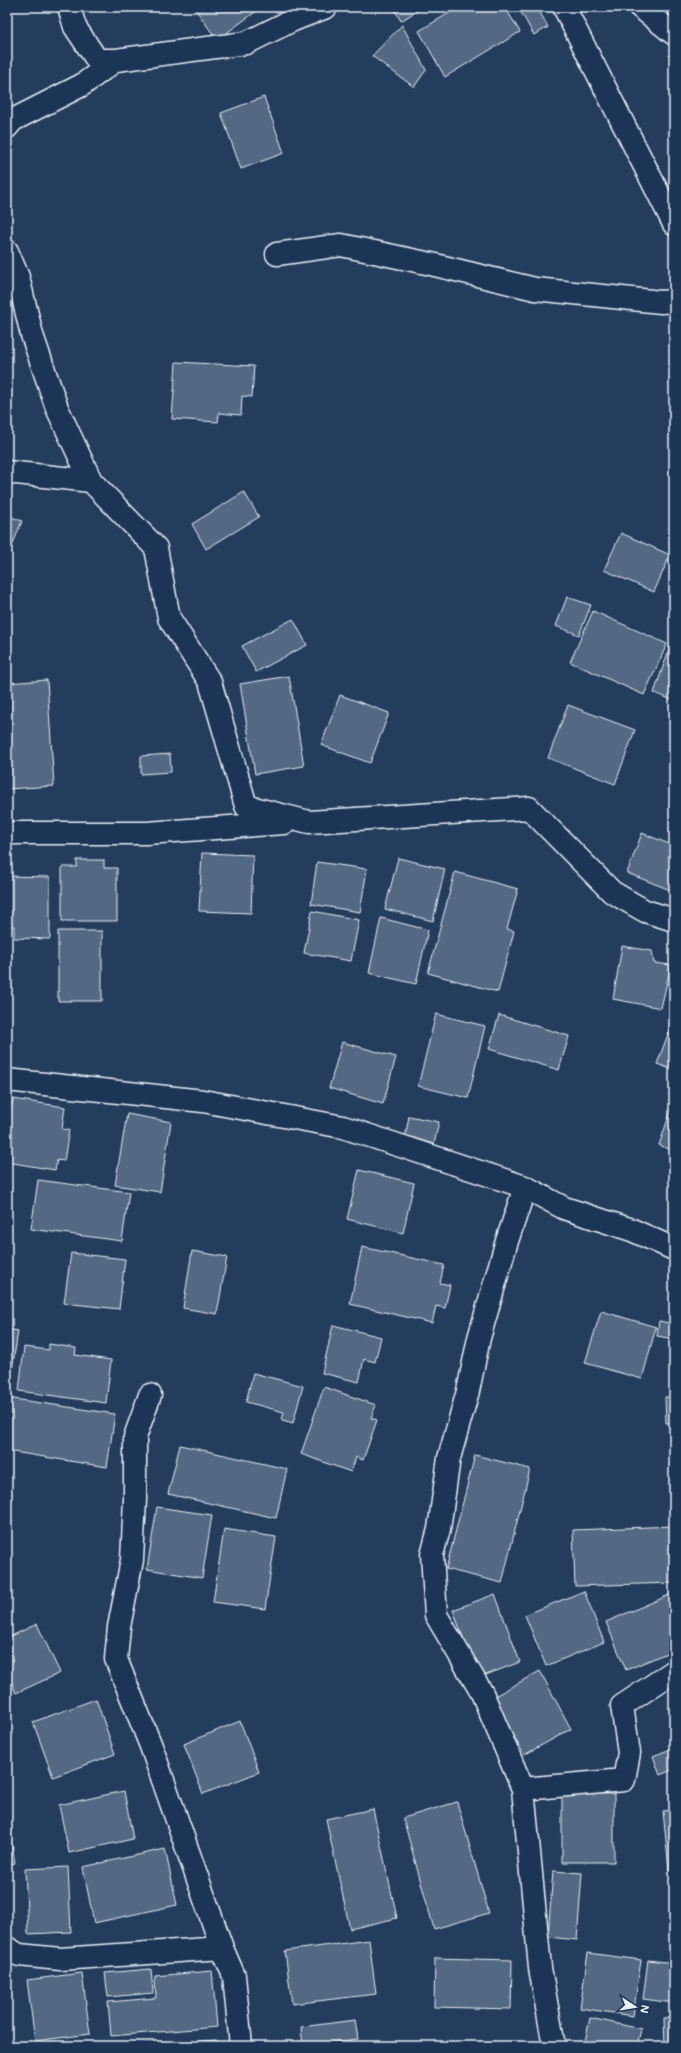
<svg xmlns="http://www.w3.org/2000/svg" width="681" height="2053" viewBox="0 0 681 2053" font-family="Mali,sans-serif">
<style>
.building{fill:#536782;stroke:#e8f1f8}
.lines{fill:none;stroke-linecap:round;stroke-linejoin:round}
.minor-casing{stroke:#e8f1f8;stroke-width:25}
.minor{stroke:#1d3557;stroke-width:22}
</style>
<rect width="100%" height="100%" fill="#253d5d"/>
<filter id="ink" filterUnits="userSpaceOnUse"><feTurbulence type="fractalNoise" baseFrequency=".025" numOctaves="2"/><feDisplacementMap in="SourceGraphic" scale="8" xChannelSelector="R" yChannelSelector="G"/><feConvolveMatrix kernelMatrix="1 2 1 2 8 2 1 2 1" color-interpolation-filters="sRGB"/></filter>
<g filter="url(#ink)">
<path class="building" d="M194,7H262L217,40Z
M393,7H423L401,21Z
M459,7H505L520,32L445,77L419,31Z
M518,7H537L548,27L534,35Z
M402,25L426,70L414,87L372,56Z
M264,97L284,153L241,169L221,113Z
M176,362L254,366L252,397L242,396L241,415L219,413L218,422L172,419Z
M244,492L259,517L206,549L192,524Z
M7,515L22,521L7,559Z
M621,533L670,555L654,592L604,570Z
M567,597L591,605L579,635L556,626Z
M593,611L667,644L644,695L570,662Z
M293,619L307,645L256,672L242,646Z
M672,641L674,642L673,700L654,693Z
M289,676L304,766L255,774L240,684Z
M47,680L54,786L7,789V683Z
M340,695L389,713L370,763L321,745Z
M568,705L635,730L615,784L548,758Z
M170,754L171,772L141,774V756Z
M642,833L674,846L673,891L627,873Z
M202,853L253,855L251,913L199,911Z
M398,858L445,869L433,921L385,909Z
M77,860H104V868H117V921H62V867H77Z
M317,862L367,869L360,912L311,904Z
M455,872L518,889L507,929L514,931L498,992L428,973Z
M7,876L50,877V939L14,938V926H7Z
M312,911L359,920L351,961L304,953Z
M381,918L428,930L416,984L369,973Z
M58,931H102V1001H58Z
M622,946L652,951L654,963L671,965L661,1008L613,999Z
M674,986V999L670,998Z
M436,1014L485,1026L468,1098L418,1086Z
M499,1015L569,1036L559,1070L489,1049Z
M674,1018V1070L657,1064Z
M342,1042L396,1057L383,1104L329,1088Z
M13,1099L65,1107L62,1129L69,1130L64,1161L57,1160L55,1170L7,1162V1137Z
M674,1102V1151L659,1145Z
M127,1114L171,1122L160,1192L115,1185Z
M409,1116L439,1122L434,1144L405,1138Z
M359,1170L414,1183L403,1233L347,1219Z
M38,1180L129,1192L122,1241L31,1229Z
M362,1247L444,1265L440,1283L450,1285L445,1308L436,1306L432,1323L350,1304Z
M192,1251L227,1257L217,1314L183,1308Z
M71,1253L125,1259L119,1309L64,1303Z
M601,1311L656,1327L642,1379L585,1363Z
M659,1321L674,1324V1339L657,1336Z
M333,1325L381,1337L375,1362L364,1359L359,1382L322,1373Z
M7,1329L18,1331L10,1383H7Z
M49,1344L76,1348L75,1355L111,1360L106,1403L19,1391L24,1347L49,1350Z
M253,1373L303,1386L293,1423L282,1420L284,1412L246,1402Z
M324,1387L376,1405L371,1418L377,1420L363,1460L356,1457L351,1472L301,1454Z
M665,1397H674V1423H666Z
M7,1398L115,1414L107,1467L7,1451Z
M180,1445L287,1469L276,1518L168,1494Z
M475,1455L530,1469L502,1583L446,1569Z
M157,1507L212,1515L202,1578L147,1569Z
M674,1526V1583L575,1586L573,1530Z
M224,1529L276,1537L265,1609L213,1602Z
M584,1591L604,1642L546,1666L525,1615Z
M674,1593V1650L626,1670L606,1622Z
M495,1594L520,1662L478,1678L453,1610Z
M37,1624L60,1673L16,1693L7,1673V1638Z
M540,1671L571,1729L524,1755L493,1697Z
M96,1699L115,1754L53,1777L33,1722Z
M240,1721L259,1772L203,1794L184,1744Z
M671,1749L674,1756V1769L660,1775L653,1756Z
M124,1791L133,1839L69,1853L59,1805Z
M562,1793L614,1794V1862H562Z
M457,1802L489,1913L434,1929L403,1818Z
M373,1809L397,1918L350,1929L326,1819Z
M674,1810V1870H669L663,1811Z
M7,1816L15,1863L7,1865Z
M165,1849L177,1905L94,1923L83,1867Z
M68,1867L71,1932L28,1934L25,1869Z
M553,1871L582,1873L577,1940L548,1937Z
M369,1940L376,1994L292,2004L285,1951Z
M588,1953L641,1960L633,2016L580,2008Z
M435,1958L512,1960L511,2009L434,2007Z
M648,1960L674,1963V2003L643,1999Z
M151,1969L153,1993L108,1997L105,1973Z
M212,1971L217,2027L111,2036L108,2002L156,1998L155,1976Z
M82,1973L90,2034L35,2041L27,1980Z
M674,2017V2046H665L664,2018Z
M590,2018L641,2029L637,2046H584Z
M355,2020L358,2039L303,2046L301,2027Z
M216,2040L217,2046H165V2044Z
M159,2043V2046H117Z"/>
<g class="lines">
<g class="minor-casing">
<path id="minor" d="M69,7L75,27L97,60H116L246,43L293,20L326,7
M564,7L674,224
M640,7L674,34
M7,127L13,120L82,85L116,60
M7,251L18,277L32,335L57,408L91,481L156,548L169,618L210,682L246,806L309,822L529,808L612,892L645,911L674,920
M277,254L341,245L431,264L535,289L661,302L674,301
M7,472L91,481
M7,833H147L284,823
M7,1080L203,1101L343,1127L525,1187L506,1244L479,1338L468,1391L449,1458L439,1529L432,1555L436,1615L482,1693L523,1789L540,1968L554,2046
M525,1187L564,1208L632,1230L674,1249
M150,1395L135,1437V1499L132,1560L119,1627L116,1659L151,1746L222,1948
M523,1789L624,1780L629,1753L622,1706L674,1671
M7,1948L19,1955L60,1959L222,1948L234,1976L241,2046"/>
</g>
<use href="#minor" class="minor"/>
</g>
</g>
<rect width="681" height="2053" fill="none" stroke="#1d3557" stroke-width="24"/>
<rect x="12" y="12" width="657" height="2029" fill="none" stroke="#e8f1f8" stroke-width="1.5" filter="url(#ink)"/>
<g transform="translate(635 2007) rotate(102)" stroke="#1d3557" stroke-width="3" paint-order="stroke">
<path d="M0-3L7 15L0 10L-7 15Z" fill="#e8f1f8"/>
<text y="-6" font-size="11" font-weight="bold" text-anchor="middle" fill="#e8f1f8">N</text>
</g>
</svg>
